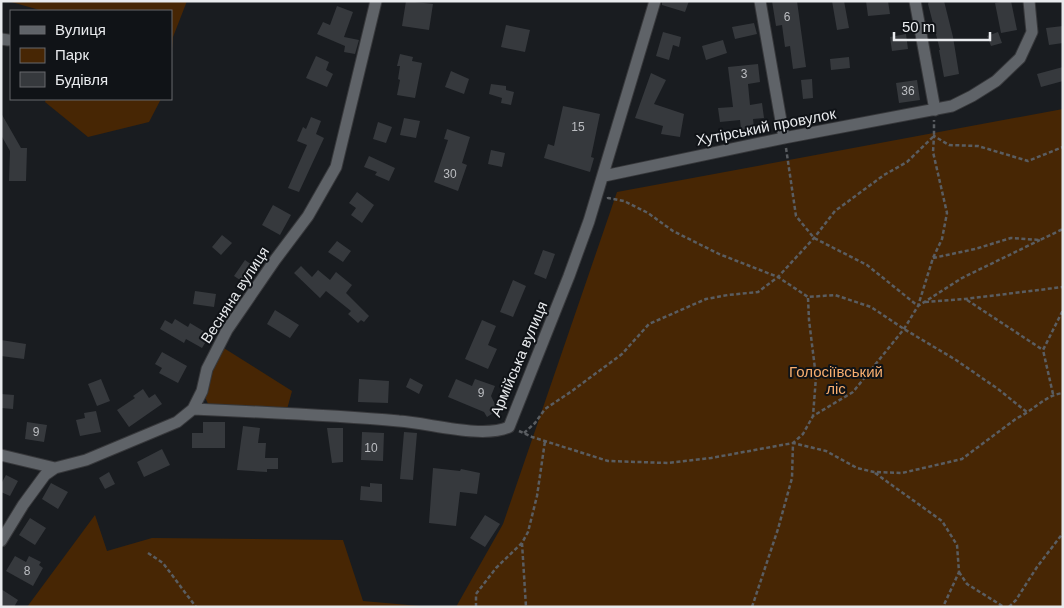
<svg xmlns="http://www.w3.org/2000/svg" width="1064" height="608" viewBox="0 0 1064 608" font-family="Arial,sans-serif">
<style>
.green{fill:#472604}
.building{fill:#36393d}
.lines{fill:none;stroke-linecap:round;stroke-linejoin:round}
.street-casing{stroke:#37383b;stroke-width:13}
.path{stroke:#5a5d61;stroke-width:2.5;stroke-dasharray:4 2.5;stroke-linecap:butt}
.street{stroke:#5f6368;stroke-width:11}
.labels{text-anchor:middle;stroke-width:4;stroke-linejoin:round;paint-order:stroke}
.number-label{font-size:12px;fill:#bcbec2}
.street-label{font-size:15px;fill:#e9ebee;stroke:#101317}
.park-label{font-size:15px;fill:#f8ae6f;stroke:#101317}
</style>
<rect width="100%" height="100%" fill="#191c20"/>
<path class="green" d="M8,1H187L173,37L171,64V11H43Z
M46,99H161L149,122L88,137L45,102Z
M1063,109V607H456L503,524L617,192Z
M219,345L292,391L286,413L211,410L202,391Z
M95,515L107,551L152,538L343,540L363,601L431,607H27Z"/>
<path class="building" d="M406,1L433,4L429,30L402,26Z
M662,1H689L685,12L662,5Z
M772,1H797L806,67L793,69L790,46L785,47L782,25L776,26Z
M832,1H844L849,28L837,30Z
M866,1H888L890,14L868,16Z
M929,1H944L953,37L959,74L944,77L939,50H940L928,4Z
M1006,1H1011L1017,30L1001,33L995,3Z
M337,6L353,12L344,37L359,40L355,54L344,52L345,46L317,34L323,22L330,25Z
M754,23L757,34L735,39L732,27Z
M506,25L530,30L525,52L501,47Z
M1063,26V43L1049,45L1046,28Z
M663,32L681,37L679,47L673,45L669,60L656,56Z
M998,32L1002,43L991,46L987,36Z
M906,34L908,49L892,51L890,37Z
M723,40L727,53L706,60L702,46Z
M400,54L413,57L412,61L422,63L415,98L397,95L400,80L398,79L400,66H397Z
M316,56L329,62L326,70L333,74L327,87L306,78Z
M849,57L850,68L831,70L830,59Z
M758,64L760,82L748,84L750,105L762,103L764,118L753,119L754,128L741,130L740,120L720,122L718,108L733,107L728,67Z
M1063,67V81L1041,87L1037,74Z
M451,71L469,79L464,94L445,87Z
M651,73L666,80L654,104L684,114L680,137L661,134L663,126L635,118Z
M812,79L813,98L803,99L801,80Z
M917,80L920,100L899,103L896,83Z
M491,84L506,86V90L514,92L511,105L501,103L502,98L489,94Z
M563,106L600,114L591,157L594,158L590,172L544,158L548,144L554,146Z
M1,113L21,148H27L26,181H9L10,151L1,135Z
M311,117L321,121L316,134L324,138L299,192L288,188L307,145L297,141L303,127L306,129Z
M404,118L420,121L416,138L400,135Z
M378,122L392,127L386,143L373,139Z
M447,129L470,137L462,163L467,165L458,191L434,182L448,140L444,139Z
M491,150L505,153L502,167L488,164Z
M369,156L395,168L389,181L375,175L377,172L364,167Z
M357,192L374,205L362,223L351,215L356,208L349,203Z
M273,205L291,215L280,235L262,225Z
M222,235L232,243L221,255L212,247Z
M337,241L351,251L343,262L328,252Z
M543,250L555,254L546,279L534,274Z
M245,260L256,268L246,284L234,276Z
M301,266L312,277L318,270L330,280L336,272L352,285L346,293L369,316L364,322L361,320L358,323L348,314L351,311L326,291L320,298L294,273Z
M513,280L526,286L513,317L500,312Z
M195,291L216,294L214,307L193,304Z
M275,310L299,325L290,338L267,324Z
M175,319L188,327L190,323L210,335L202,348L186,339L184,343L160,329L165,320L172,324Z
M482,320L496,326L488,345L497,349L488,369L465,359Z
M1,340L26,344L24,359L1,356Z
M162,352L187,366L178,383L159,373L162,368L155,364Z
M410,378L423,385L419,394L406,387Z
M101,379L110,401L97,406L88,384Z
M359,379L389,381L388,403L358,402Z
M456,379L472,386L475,379L495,386L491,396L498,410L487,417L484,412L448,397Z
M143,389L149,398L155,394L162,404L129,427L117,410L135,398L133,396Z
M1,394L14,395L13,409L1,408Z
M96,411L101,432L80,436L76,420L85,418L84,413Z
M27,422L47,425L44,442L25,439Z
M203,422H225V448H192V433H203Z
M243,426L260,428L258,443H266L265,458H278V469H267V472L237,470Z
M327,428H343V462L332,463Z
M362,432L384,433L383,461L361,460Z
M404,432L417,433L413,480L400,479Z
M162,449L170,465L144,477L137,462Z
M433,468L460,471L461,469L480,473L477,494L460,492L456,526L429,523Z
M109,472L115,484L105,489L99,478Z
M6,475L18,481L10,496L1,492V484Z
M51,483L68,492L58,509L42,499Z
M370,483L382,484V502L360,500L361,486L370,487Z
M485,515L500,524L485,547L470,538Z
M30,518L46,528L35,545L19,535Z
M15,556L26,562L29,556L41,562L39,565L43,568L33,586L6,571Z
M1,589L18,600L14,607H1Z"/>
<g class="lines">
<g class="street-casing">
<path id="street" d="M760,1L784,138
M915,1L935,110
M1,39L8,40
M604,176L784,138L952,106L972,96L996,81L1020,58L1032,32L1029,1
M193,409C262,412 331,415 399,421C430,423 482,439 509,427L569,276L589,221L655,1
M1,455L55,468
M1,541L23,505L45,475L55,468L86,460L177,422L193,409L202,391L207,369L227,330L275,260L308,216L336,167L376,1"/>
</g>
<path class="path" d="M786,148L796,216L814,238L867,265L918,306L962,278L1040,240
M608,197V198L624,201L648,213L673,231L719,254L778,277L808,297L835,295L871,307L904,329L956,360L998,389L1028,413
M933,258L975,249L1011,238L1040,240L1063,229
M808,298L809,320L816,377L813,416
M967,300L1043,350
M925,302L965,299L1063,287
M1053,394L1043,350L1063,310
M519,431L532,437L608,461L668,463L711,458L793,443L826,451L857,468L874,472L902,473L962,459L1017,418C1033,411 1045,395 1063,393
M524,433L535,423L545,409L572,391L622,354L649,324L706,299L728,295L758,292L778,277L814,238L835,211L884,175L907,162L934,136V120
M875,473L942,521L957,545L959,572L943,607
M522,543L526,607
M148,553L163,563L196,607
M959,572L967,584L1004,607
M476,607V594L496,568L522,543L528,532L537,496L545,441
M752,607L778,529L792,478L793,443L803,434L813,416L853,392L904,329L918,306L933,258L942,239L947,213L933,152L934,136L949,145L978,146L1028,161L1063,147
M1009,607L1016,600L1037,567L1063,533"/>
<use href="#street" class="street"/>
</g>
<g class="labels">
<g class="number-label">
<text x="787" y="21">6</text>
<text x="744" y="78">3</text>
<text x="908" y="95">36</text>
<text x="578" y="131">15</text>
<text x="450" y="178">30</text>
<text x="481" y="397">9</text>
<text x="36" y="436">9</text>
<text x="371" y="452">10</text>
<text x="27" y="575">8</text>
</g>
<g class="street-label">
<text transform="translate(766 127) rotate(-11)" y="5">Хутірський провулок</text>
<text transform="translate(235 295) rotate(-57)" y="5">Весняна вулиця</text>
<text transform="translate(519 359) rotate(-67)" y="5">Армійська вулиця</text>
</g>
<g class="park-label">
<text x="836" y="377">Голосіївський<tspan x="836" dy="17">ліс</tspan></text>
</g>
</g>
<rect width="1064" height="608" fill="none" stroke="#e9ebee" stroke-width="5"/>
<rect x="10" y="10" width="162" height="90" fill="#101317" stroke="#67696d"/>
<rect x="20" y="26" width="25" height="8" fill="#5f6368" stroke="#67696d"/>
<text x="55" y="35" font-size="15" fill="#e9ebee">Вулиця</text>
<rect x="20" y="48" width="25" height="15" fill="#472604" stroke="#67696d"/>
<text x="55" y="60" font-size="15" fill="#e9ebee">Парк</text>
<rect x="20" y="72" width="25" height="15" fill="#36393d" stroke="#67696d"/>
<text x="55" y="85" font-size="15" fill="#e9ebee">Будівля</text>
<path d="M894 32v8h96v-8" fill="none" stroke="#e9ebee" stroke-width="2.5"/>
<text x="902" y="32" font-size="15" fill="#e9ebee" stroke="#101317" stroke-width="4" paint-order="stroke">50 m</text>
</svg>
